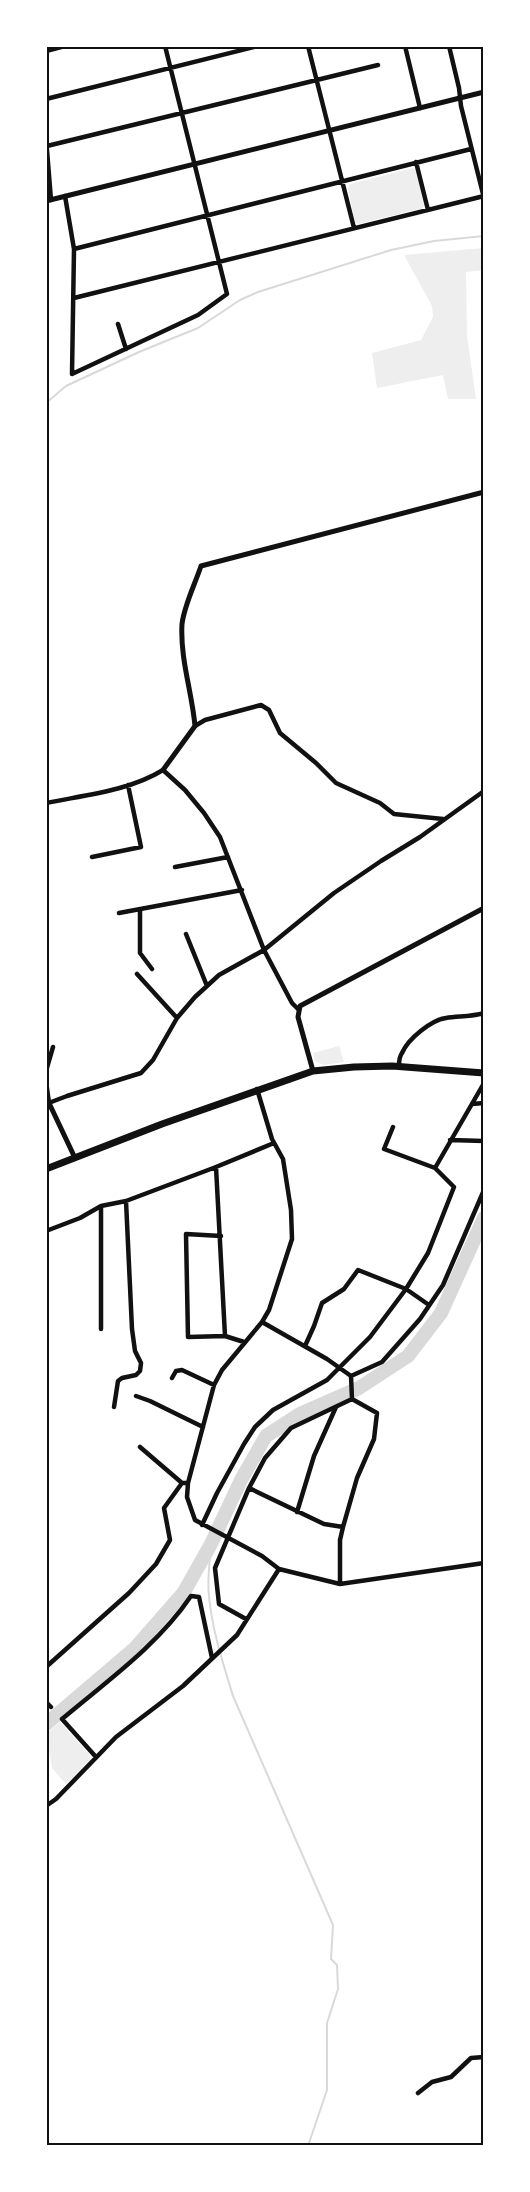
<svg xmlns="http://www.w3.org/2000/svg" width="530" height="2192" viewBox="0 0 530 2192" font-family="Karla,sans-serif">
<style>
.green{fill:#eee}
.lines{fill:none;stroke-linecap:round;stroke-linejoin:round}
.stream{stroke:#d9d9d9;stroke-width:2}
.river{stroke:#d9d9d9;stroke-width:14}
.minor{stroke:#111;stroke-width:4.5}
.tertiary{stroke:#111;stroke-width:5}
.primary{stroke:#111;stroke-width:7}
.neatline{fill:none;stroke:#111;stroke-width:2}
</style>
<rect width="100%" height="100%" fill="#fff"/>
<path class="green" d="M413,168L417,169L424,205L423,208L358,224L355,222L348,188L350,184Z
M483,248V270L466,272L467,336L476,399H448L443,375L377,388L372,353L421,340L433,317L432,306L404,255Z
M339,1046L344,1062L324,1065L315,1061L313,1053Z
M60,1722L90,1755V1760L66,1784L52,1768L47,1738V1733Z"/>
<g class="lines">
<path class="stream" d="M46,403L66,386L139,352L198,328L240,300L258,292L391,250L434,241L484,236
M211,1544C210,1561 207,1579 209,1596C212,1630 223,1663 233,1696L333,1925L331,1959L337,1965L338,1989L327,2023V2090L308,2146"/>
<path class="river" d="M46,1724L135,1648L184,1592L211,1544L241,1480L266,1436L300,1414L359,1388L408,1356L441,1313L484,1218"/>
<path class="minor" d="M308,46L354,228
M405,46L420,108
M449,46L459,88L461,106L484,198
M46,51L65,46
M46,99L258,46
M46,138L51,200
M47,146L378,65
M416,162L428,210
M65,196L74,249L72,374L198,315L227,294L165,46
M74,249L471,149
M74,298L484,196
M118,324L126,349
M195,726L205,720L261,705L269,710L280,733L316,763L336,783L380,803L394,814L443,819
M46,803C85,795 129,791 163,770L185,790L204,813L220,837L264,950L292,1003L298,1009
M92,857L141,847L128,785
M175,867L228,857
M140,909V953L152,969
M119,913L242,890
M186,934L207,986
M137,974L177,1018
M399,1066C399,1062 399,1057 402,1053C408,1039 431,1020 446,1018C459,1016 471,1017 484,1013
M46,1071L53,1047
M46,1081L49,1103
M257,1089L272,1139L283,1159L291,1210L292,1239L269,1310L262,1322L222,1370L214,1385L188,1483L187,1497L195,1520L262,1556L279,1569L340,1584L484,1563
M46,1104L67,1096L141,1073L153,1060L177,1018L195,997L219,975L264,950L334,893L381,861L420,837L484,791
M472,1104L484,1103
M393,1127L384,1149L435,1168
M450,1140L484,1141
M216,1167L225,1336
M46,1231L80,1218L101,1206L126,1201L216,1167L274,1143
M221,1236L186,1234L188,1337L225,1336L244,1342
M262,1322L327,1359L351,1376
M101,1329V1206
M305,1346L314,1326L322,1303L344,1289L358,1270L406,1289L429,1305
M351,1376L382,1362L420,1319L443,1285L484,1190
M351,1376L352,1399
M172,1378L176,1371L182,1370L214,1385
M136,1396L150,1401L203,1427
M114,1407L118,1381L122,1378L136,1375L140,1371L141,1363L135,1351L132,1329L126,1201
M140,1447L182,1483
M249,1488L324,1524L343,1527
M297,1512L314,1456L336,1407
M202,1525L217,1493L244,1444L255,1427L273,1410L327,1380L370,1337L406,1289L428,1253L454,1187L435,1168L484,1083
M340,1584V1540L343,1527L357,1478L374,1439L377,1413L352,1399
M246,1619L219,1604L215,1568L249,1488L265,1458L291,1428L352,1399
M46,1667L129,1593L156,1564L170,1540L164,1508L182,1483H188
M46,1702L51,1707
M96,1757L62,1719C107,1681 158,1645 191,1596L199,1597L212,1658
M46,1806L56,1799L116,1737L183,1686L237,1635L279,1569
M418,2093L432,2082L451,2077L471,2058L484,2057"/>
<path class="tertiary" d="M46,201L484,92
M163,770L195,726C192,692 180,659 182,624C184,606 195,584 201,566L484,492
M313,1071L298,1017L300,1006L484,908
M49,1103L75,1158"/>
<path class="primary" d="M46,1169L162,1124L313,1071L354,1067L392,1066L484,1073"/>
</g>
<rect width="530" height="2192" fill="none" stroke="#ffffff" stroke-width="96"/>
<rect x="48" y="48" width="434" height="2096" class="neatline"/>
</svg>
